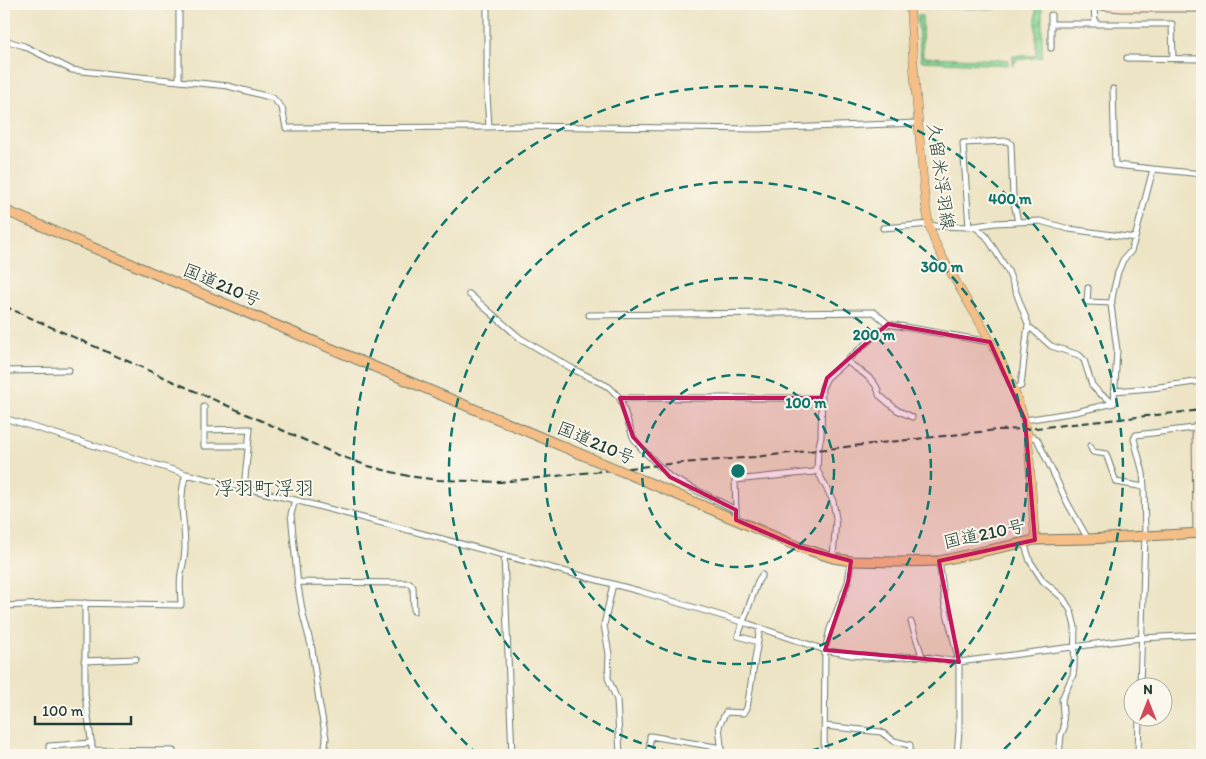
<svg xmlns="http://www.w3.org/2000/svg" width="1206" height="759" viewBox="0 0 1206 759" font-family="Itim,'Klee One',sans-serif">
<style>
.grass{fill:url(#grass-dots);stroke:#548b66}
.garden{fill:url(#garden-furrows);stroke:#548b66}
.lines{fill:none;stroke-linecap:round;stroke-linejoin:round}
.street-casing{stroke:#677767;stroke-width:7}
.secondary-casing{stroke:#677767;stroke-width:9}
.primary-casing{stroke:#677767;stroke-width:9}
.highway-casing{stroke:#677767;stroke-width:11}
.street{stroke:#fff;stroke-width:5}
.secondary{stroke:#fbe5cf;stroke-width:7}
.primary{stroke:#f5be86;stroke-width:8}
.highway{stroke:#f5be86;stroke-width:9}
.rail{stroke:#1f3d34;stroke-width:2;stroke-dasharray:8 4;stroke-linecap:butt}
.highway-bridge-casing{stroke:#677767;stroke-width:11;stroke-linecap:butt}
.highway-bridge{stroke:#f5be86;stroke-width:9}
.marked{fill:#c2185b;fill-opacity:0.2;stroke:#c2185b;stroke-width:4;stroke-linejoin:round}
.ring{fill:none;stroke:#0f766e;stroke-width:2.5;stroke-dasharray:9 6}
.labels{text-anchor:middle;stroke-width:4;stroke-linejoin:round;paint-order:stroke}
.street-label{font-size:18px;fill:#1f3d34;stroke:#fbf7ec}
.quarter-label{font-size:20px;fill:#1f3d34;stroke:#fbf7ec}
.centre{fill:#0f766e;stroke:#fbf7ec;stroke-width:2.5}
.ring-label{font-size:15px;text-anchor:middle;font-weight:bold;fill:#0f766e;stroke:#fbf7ec;stroke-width:4;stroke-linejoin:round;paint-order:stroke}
</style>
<defs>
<pattern id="grass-dots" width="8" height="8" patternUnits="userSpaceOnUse" patternTransform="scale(1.25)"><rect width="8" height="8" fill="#8ad998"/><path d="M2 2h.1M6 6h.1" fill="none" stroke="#77bb84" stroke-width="1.8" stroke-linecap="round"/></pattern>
<pattern id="garden-furrows" width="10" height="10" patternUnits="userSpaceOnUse" patternTransform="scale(1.25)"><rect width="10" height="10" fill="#8ad998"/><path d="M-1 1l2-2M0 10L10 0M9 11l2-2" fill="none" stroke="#77bb84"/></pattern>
</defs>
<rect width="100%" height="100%" fill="#fbf7ec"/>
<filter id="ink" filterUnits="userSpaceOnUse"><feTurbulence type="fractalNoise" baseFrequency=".02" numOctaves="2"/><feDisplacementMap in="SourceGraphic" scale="10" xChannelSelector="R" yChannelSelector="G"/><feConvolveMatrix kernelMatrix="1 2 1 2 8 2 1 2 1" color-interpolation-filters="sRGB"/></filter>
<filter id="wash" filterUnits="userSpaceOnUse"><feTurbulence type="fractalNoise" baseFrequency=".0096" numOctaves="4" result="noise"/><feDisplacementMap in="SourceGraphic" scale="20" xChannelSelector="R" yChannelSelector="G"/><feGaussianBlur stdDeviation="1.12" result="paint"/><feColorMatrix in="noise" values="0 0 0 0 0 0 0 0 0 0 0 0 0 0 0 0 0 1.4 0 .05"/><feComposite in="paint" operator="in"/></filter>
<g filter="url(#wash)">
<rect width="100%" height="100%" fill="#ede4c5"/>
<path class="grass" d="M916,4H997V9L917,8Z"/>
<path class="garden" d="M1036,7H1042V57L1016,60L1013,67V56H1036Z
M917,15L922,16L923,57L1008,60V65L923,61L921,60Z"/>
</g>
<g filter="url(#ink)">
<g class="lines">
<g class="street-casing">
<path id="street" d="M179,4V80
M487,4V94L489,127
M1094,5L1095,24
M1052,24H1172L1173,59
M4,40L24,46L72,70L228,86L273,98L282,108L286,128L489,127L513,126L758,129L918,123
M1051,48V15
M1127,58L1202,59
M1113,89L1115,165L1153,169
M974,226L986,236L1008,271L1028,324L1021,386L1013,389
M969,227L963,143L1008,141L1011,144L1013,198L1018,222
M883,228L930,224L935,226L969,227L995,223L1040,221L1069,229L1135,238
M1088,288L1087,302L1112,303
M469,294L520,338L573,369L609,387L620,398L633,437L641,448L670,477L736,510V520
M589,315L874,312L888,324
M1028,328L1032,329L1051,346L1079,355L1084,360L1092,385L1099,393L1114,403
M846,361C858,370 878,380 879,395L897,410L912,417
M4,371L69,370
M1114,391L1152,388L1202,381
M620,398H821
M1114,403L1117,350L1111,305L1113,293L1118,272L1123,260L1131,251L1135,238L1153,169L1202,174
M204,407V446H248
M4,418L186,474L295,500L639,591L749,624L825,650L851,655L886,658L920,656L959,662L1141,638L1202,635
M1025,420L1076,412L1114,403
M204,430L250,429L244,488
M1028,435L1037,439L1068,504L1088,539
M1090,446L1093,452L1106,454L1116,482L1144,487
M295,500L291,514L298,586L303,615L312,649L319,701L326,738L324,755
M736,510L735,480L814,472L817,470
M1024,542L1030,561L1043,581L1063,598L1071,611L1075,627L1074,668L1073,675L1062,699L1064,728L1061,735L1059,755
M504,555L512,755
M833,558L836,518L833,501L817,470L818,450L821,437L822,388L827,378L888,324L990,342
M939,561L945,605L959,662V731L957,754L955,755
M297,582L410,583L413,587L414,611
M613,584L604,625L609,654L608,678L617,700L620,755
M85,603V694L93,755
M4,606L69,603L181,605C181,595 179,583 181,573C183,564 185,557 185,547C185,519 177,502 186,474
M911,622L922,656
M758,642L738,636L758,581L762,575
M84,661L136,659
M1140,686L1145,536L1144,487L1143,473L1134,439L1136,435L1202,427
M825,726L881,732L894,741L910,745V755
M92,750L173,751
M49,755V746L92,743
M649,755L650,736L722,748
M722,755L719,726L726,712L744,713L747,708L760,628
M824,755L825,650L830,629L848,582L851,561
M1138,755L1139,716"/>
</g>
<g class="secondary-casing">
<path id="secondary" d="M1078,4L1121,8H1202
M1196,427L1197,534"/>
</g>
<g class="primary-casing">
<path id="primary" d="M910,4C912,54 917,105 921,155C924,182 924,220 936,244C966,307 1014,365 1028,435L1035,540"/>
</g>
<g class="highway-casing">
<path id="highway" d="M4,210L578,453
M652,484L799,547L833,558L851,561L899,562L939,561L1035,540L1088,539L1202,533"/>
</g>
<use href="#street" class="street"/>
<use href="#secondary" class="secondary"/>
<use href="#primary" class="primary"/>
<use href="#highway" class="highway"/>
<path class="rail" d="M4,306L338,455L368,466L408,476L438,480L500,482L658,465L755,457L997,430L1027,429L1202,410"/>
<g class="highway-bridge-casing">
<path id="highway-bridge" d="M578,453L652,484"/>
</g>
<use href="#highway-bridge" class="highway-bridge"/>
</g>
</g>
<path class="marked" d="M888,324L990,342L1025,420L1035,540L939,561L959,662L825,650L848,582L851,561L799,547L736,520V510L670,477L633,437L620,398H821L827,378Z"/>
<g class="ring">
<circle cx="738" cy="471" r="96"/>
<circle cx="738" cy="471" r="193"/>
<path d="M685 755A289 289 0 1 1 791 755"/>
<path d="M478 755A385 385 0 1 1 998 755"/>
</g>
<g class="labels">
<g class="street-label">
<text transform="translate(941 176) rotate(82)" y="6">久留米浮羽線</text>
<text transform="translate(222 285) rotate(23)" y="6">国道210号</text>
<text transform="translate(596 443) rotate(23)" y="6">国道210号</text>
<text transform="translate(984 534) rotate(-12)" y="6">国道210号</text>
</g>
<g class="quarter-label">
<text x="264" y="495">浮羽町浮羽</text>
</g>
</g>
<circle cx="738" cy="471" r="8" class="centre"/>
<g class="ring-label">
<text x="1010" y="204">400 m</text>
<text x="942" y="272">300 m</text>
<text x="874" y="340">200 m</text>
<text x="806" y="408">100 m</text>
</g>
<rect width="1206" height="759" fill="none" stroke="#fbf7ec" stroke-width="20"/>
<g transform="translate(1148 702)"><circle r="24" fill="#fbf7ec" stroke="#a3ada2"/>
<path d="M0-4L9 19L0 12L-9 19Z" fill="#d1495b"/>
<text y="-8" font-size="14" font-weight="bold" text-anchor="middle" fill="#1f3d34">N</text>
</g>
<path d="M35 716v8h96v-8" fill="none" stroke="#1f3d34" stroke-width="2.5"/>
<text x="42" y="716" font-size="15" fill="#1f3d34" stroke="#fbf7ec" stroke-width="4" paint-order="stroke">100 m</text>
</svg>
